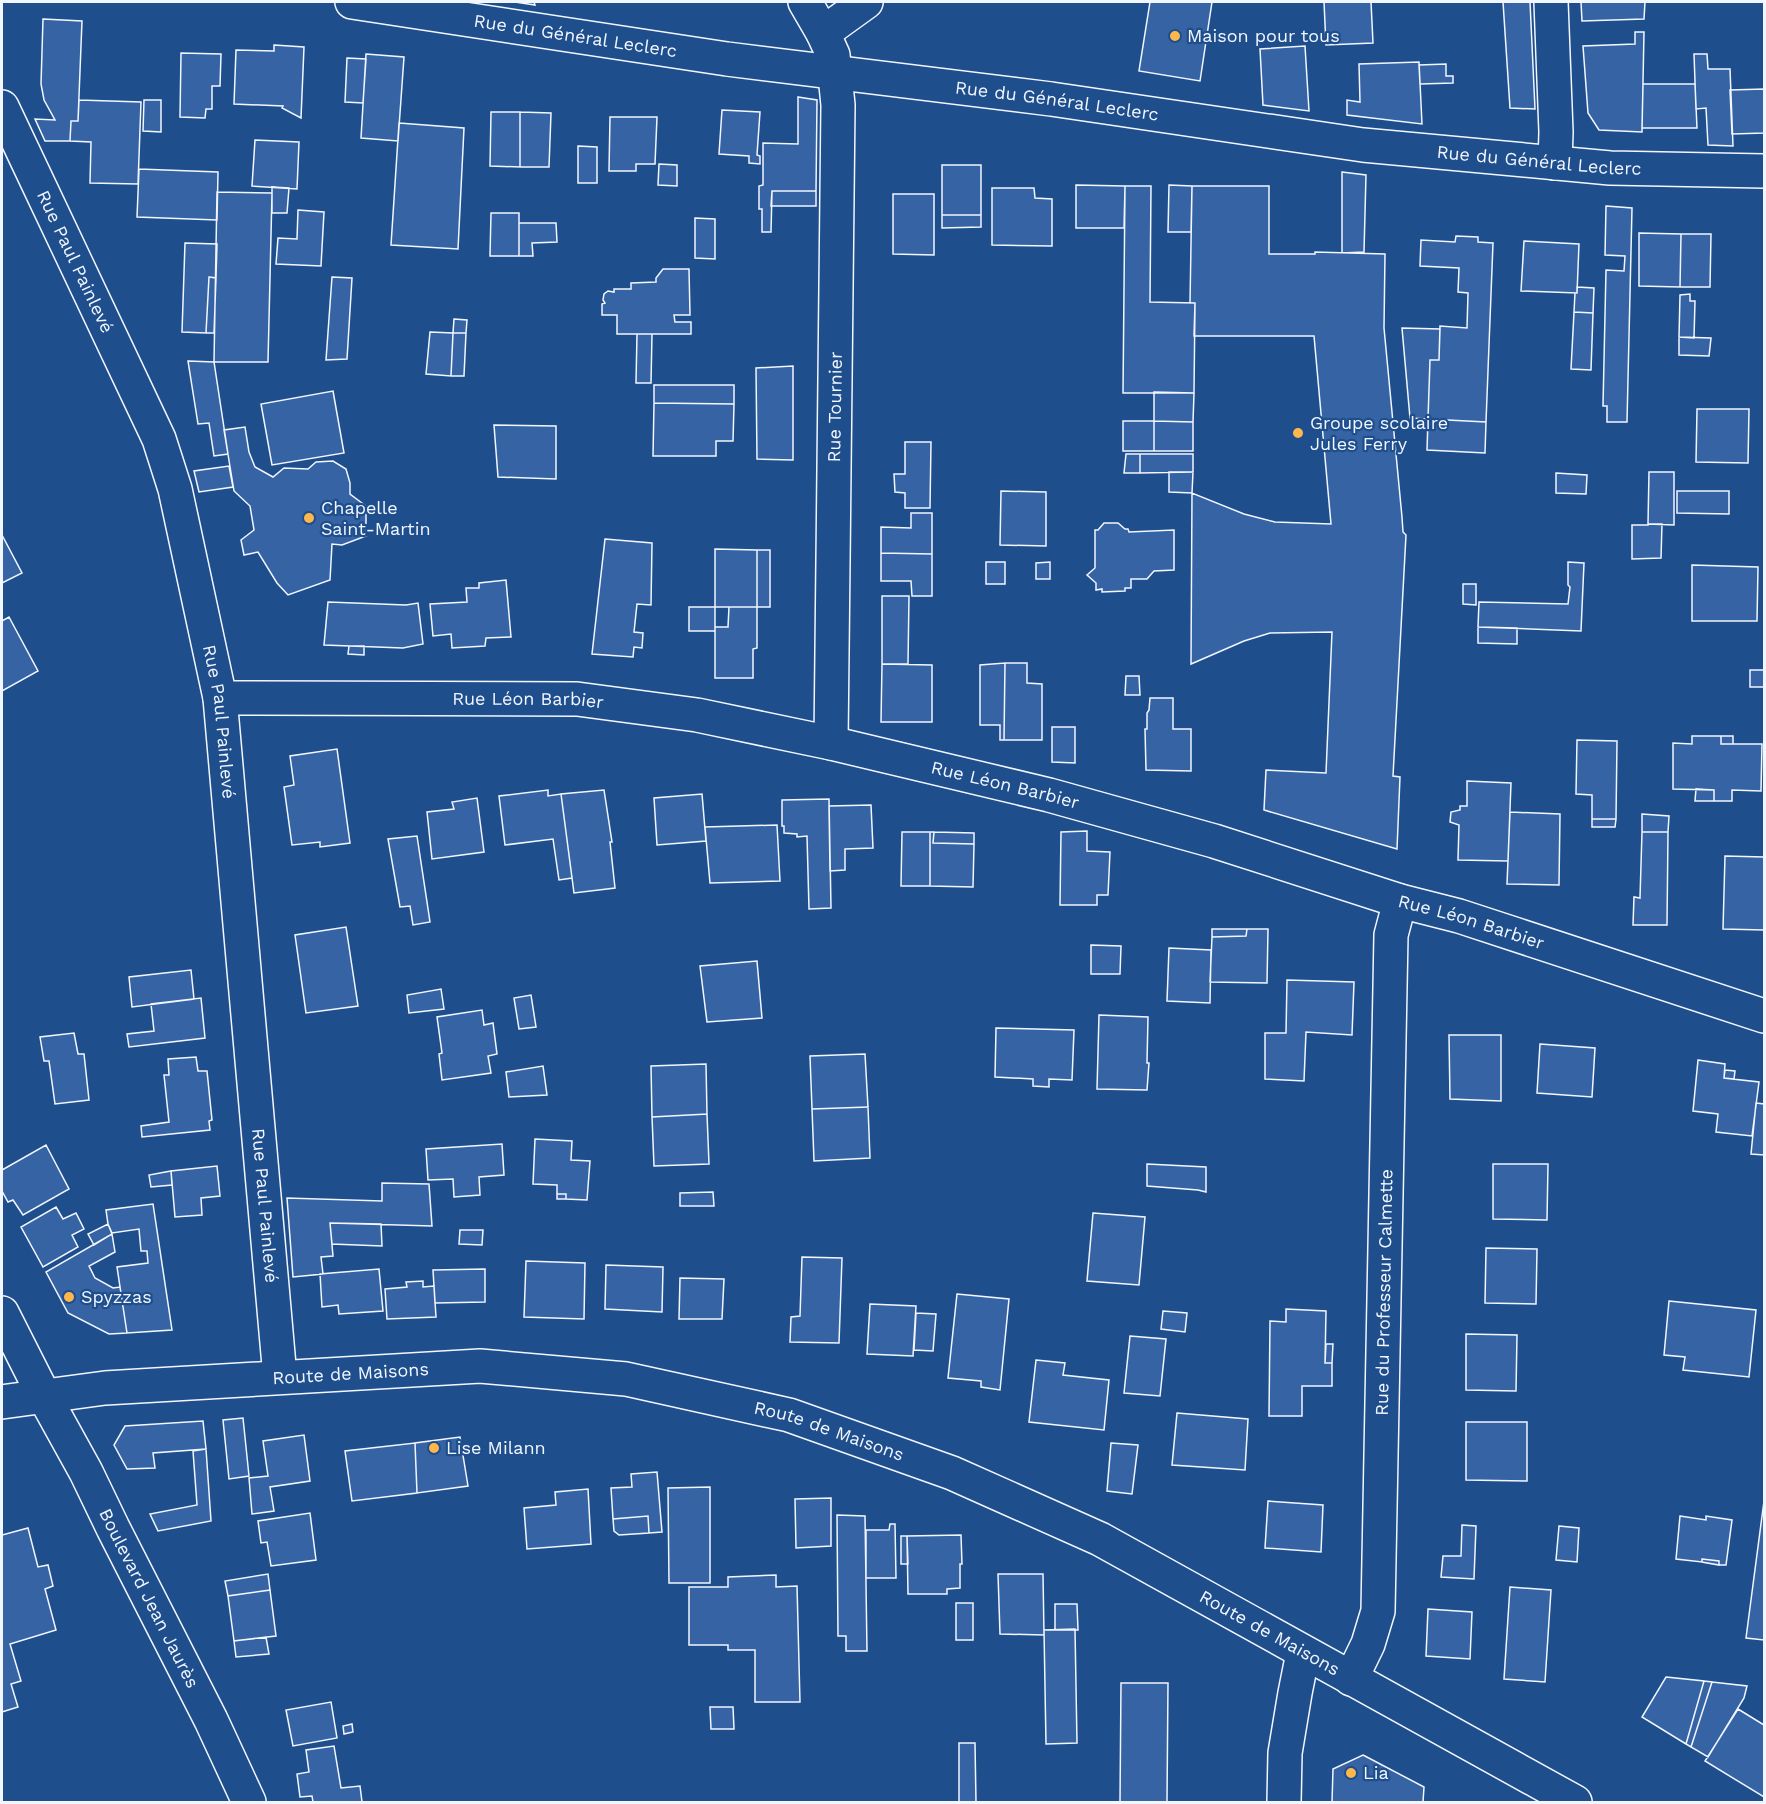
<svg xmlns="http://www.w3.org/2000/svg" width="1766" height="1804" viewBox="0 0 1766 1804" font-family="'Work Sans',sans-serif">
<style>
.building{fill:#3563a3;stroke:#f2f6ff;stroke-width:1.5}
.lines{fill:none;stroke-linecap:round;stroke-linejoin:round}
.street-casing{stroke:#f2f6ff;stroke-width:36}
.secondary-casing{stroke:#f2f6ff;stroke-width:36}
.street{stroke:#1f4e8c;stroke-width:33}
.secondary{stroke:#1f4e8c;stroke-width:33}
.poi-dot{fill:#ffb74d;stroke:#1f4e8c;stroke-width:2}
.labels{text-anchor:middle;stroke-width:4.5;stroke-linejoin:round;paint-order:stroke}
.street-label{font-size:18px;fill:#f2f6ff;stroke:#1f4e8c}
.poi-label{font-size:18px;fill:#f2f6ff;stroke:#1f4e8c;text-anchor:start}
</style>
<rect width="100%" height="100%" fill="#1f4e8c"/>
<path class="building" d="M515,2H534L535,5Z
M1150,2H1212L1200,81L1139,71Z
M1324,2H1371L1373,43L1326,45Z
M1503,2H1530L1535,109L1510,108Z
M1581,2H1645L1644,19L1582,21Z
M43,19L82,21L78,121H71L70,141H45L35,119L55,120L44,100L41,84Z
M1635,32H1644L1642,132L1599,130L1588,113L1583,46L1635,44Z
M274,45L304,47L301,118L282,108L283,106L234,104L236,50L274,51Z
M1305,46L1309,111L1263,105L1260,49Z
M181,53L221,54L220,86H212V109H206L205,118L180,117Z
M366,54L404,57L398,141L361,138Z
M1694,54H1707L1708,69H1730L1733,146L1708,145L1706,108L1696,109Z
M347,58L366,59L363,103L345,102Z
M1419,62L1422,124L1347,115V100L1360,102L1359,64Z
M1446,64V76H1453V83L1420,84L1419,65Z
M1643,84H1695L1697,128H1642Z
M1764,89V133L1732,134L1730,90Z
M798,97L817,100L816,191H772L771,232H762V209H759V186L763,185V143L798,144Z
M79,100L141,102L138,184L90,183L91,142L70,141L71,121H78Z
M144,100H161V132L143,131Z
M722,110L760,112L757,155L760,156V164L749,163V156L719,154Z
M491,112H520V167L490,166Z
M520,112L551,113L549,167H520Z
M610,117H657L655,164H636V171H609Z
M399,123L464,128L458,249L391,245Z
M255,140L299,142L297,189L252,186Z
M578,146L597,147V183H578Z
M659,164L677,165V186L658,185Z
M942,165H981V215H942Z
M139,169L218,172L217,220L137,217Z
M1342,172L1366,175L1364,252L1342,253Z
M1076,185L1125,186L1124,228H1076Z
M1169,185L1192,186L1191,232H1168Z
M1125,186H1151L1150,302L1195,303L1194,393H1123Z
M1192,186H1269V254H1315V252L1385,254L1384,328L1402,517L1403,532L1406,535L1393,776L1400,777L1397,849L1264,810L1266,770L1326,773L1332,632L1270,633L1244,641L1191,664L1192,493L1244,514L1275,522L1331,524L1314,336H1194L1195,303H1190Z
M272,187L289,188L287,213H272Z
M992,188H1034L1035,198L1052,199V246L992,245Z
M772,191H816V206H771Z
M217,192L272,193L268,362H214Z
M893,194H934V255L893,254Z
M1606,206L1632,208L1627,422H1607V406H1603L1606,270L1624,271L1625,256L1605,255Z
M298,210L324,212L321,266L276,264L278,238L297,239Z
M491,213H519V256H490Z
M942,215H981V227L942,228Z
M695,218L715,219V259L695,258Z
M519,223H556L557,242L532,243L533,256H519Z
M1639,233L1681,234L1680,287L1639,286Z
M1681,234H1711L1710,287H1680Z
M1456,236L1478,237V242L1493,243L1486,422L1428,419L1430,360H1439L1440,326L1467,328L1468,293L1458,292L1459,268L1420,266L1421,240L1455,242Z
M1524,241L1579,244L1577,293L1521,291Z
M185,243L217,244L216,278L209,277L206,333L182,332Z
M663,269H689L690,315H674L675,322H691V334H617V315H602V304L605,303L603,300L604,294L608,291L614,292V289H631V283L656,282V278Z
M209,277L216,278L214,333H206Z
M332,277L352,278L347,359L326,360Z
M1577,287L1594,288L1593,313L1574,312L1575,293H1577Z
M1690,294V301H1695L1694,338L1679,337L1680,295Z
M1574,312L1593,313L1591,370L1571,369Z
M454,319L467,320L466,333H453Z
M1402,328L1440,329L1439,360H1430L1428,419L1410,418Z
M430,332L453,333L451,376L426,374Z
M453,333H466L464,376H451Z
M637,334H652L651,383H636Z
M1679,337L1711,338L1709,356L1679,355Z
M188,361L214,362L228,454L214,456L209,423L198,424Z
M793,366V460L757,459L756,368Z
M654,385H734V404L654,403Z
M333,391L344,453L272,465L261,404Z
M1154,392L1194,393L1193,422L1154,421Z
M654,403L734,404L733,441H716V456H653Z
M1697,409H1749L1748,463L1696,462Z
M1428,419L1486,422L1485,453L1427,450Z
M1123,421H1154V451H1123Z
M1154,421L1193,422V451H1154Z
M494,425L556,426V479L498,477Z
M245,427L249,452L255,467L273,477L284,468L308,469L316,462L333,461L346,469L350,483V494L366,506V536L342,545L332,544L330,580L288,595L277,583L258,552L244,555L241,540L254,530L250,506L234,491L224,430Z
M905,442H931L930,508H905V493L895,492L894,474H905Z
M1126,454H1140V473H1124Z
M1140,454H1193V472L1140,473Z
M229,466L233,487L199,492L194,471Z
M1169,472H1193L1192,493L1169,492Z
M1649,472H1674V525L1648,524Z
M1556,473L1587,475L1586,494L1556,493Z
M1001,491L1046,492V546L1000,545Z
M1677,491H1729V514L1677,513Z
M911,513H932V554L881,553V527L911,528Z
M1104,523H1118L1125,529H1128L1129,532L1174,530V570L1154,571L1147,579H1131V588H1125V591L1102,592V589L1096,590V583L1087,575L1095,568V530H1098Z
M1648,524H1662L1661,558L1632,559V525H1648Z
M2,535L22,573L2,583Z
M605,539L652,543L651,605L637,604L634,632L643,633L642,648L634,647L633,657L592,654Z
M715,549L757,550V607H715Z
M757,550H770V607H757Z
M881,553L932,554V596H912L911,581H881Z
M986,562H1005V584H986Z
M1050,562V579H1036V563Z
M1568,562L1584,563L1581,631L1478,627L1479,602L1568,604L1570,587L1568,585Z
M1692,565L1758,567L1757,621H1692Z
M506,580L511,637L486,638L485,646L452,648L451,634L433,636L430,604L467,602L466,588H479V583Z
M1463,584H1476V605L1463,604Z
M882,596H909L908,664H882Z
M328,602L406,605L418,603L423,644L403,648L324,645Z
M689,607H715V631H689Z
M729,607H757V648L753,649V678H715V627H728Z
M9,617L38,671L2,691V619V621Z
M1478,627L1517,628V644L1478,643Z
M349,646H364V655L348,654Z
M1005,663H1027V683L1042,684V740H1004Z
M1005,663L1004,740H1000V725H980V665Z
M882,664L932,665V722H881Z
M1750,670H1764V687H1750Z
M1126,676H1139L1140,695H1125Z
M1150,698H1173V729H1191V771L1146,770L1145,729H1147V713L1149,710Z
M1052,727H1075V763L1052,762Z
M1692,736H1721V744H1762L1761,791L1732,790V801H1714V790L1673,789V743L1692,744Z
M1721,736H1733V744H1721Z
M1577,740L1617,741L1616,819H1592V795L1576,794Z
M337,749L350,843L320,847V842L292,845L284,787L294,785L290,756Z
M1467,781L1511,783L1508,861L1458,860L1459,825L1450,822L1451,812L1460,810V806H1467Z
M1696,789L1714,790V801H1695Z
M548,790V796L561,794L572,878L559,880L553,839L505,845L499,796Z
M604,790L612,842H610L615,888L574,893L561,794Z
M702,794L706,841L657,845L654,798Z
M477,798L484,852L432,859L427,812L454,809L452,802Z
M829,799L831,908L809,909L807,836L797,837V834L784,833V826H782V800Z
M871,805L873,848L845,849V870L830,871L829,806Z
M1510,812L1560,814L1559,885L1507,884Z
M1642,814L1669,816L1668,832H1642Z
M1592,819H1616L1615,827H1592Z
M777,825L780,881L710,883L705,827Z
M1087,831V851L1110,852L1108,895H1097V905H1060L1061,832Z
M902,832H930V886H901Z
M930,832H934L933,843L974,844L973,887L930,886Z
M934,832L974,833V844L933,843Z
M1642,832H1668L1667,925H1633L1634,897L1640,898Z
M417,836L430,922L413,925L410,906L400,907L388,839Z
M1725,856L1764,857V930L1723,929Z
M346,927L358,1006L306,1013L295,935Z
M1212,929H1247L1246,936L1212,937Z
M1247,929H1268L1267,983L1210,982L1212,937L1246,936Z
M1091,945L1121,946L1120,974H1091Z
M1169,948L1211,950L1210,1003L1167,1001Z
M757,961L762,1018L707,1022L700,966Z
M191,970L194,999L132,1007L129,977Z
M1287,980L1354,982L1352,1035L1306,1032L1304,1081L1265,1079V1033H1286Z
M441,989L444,1009L409,1013L407,995Z
M531,995L536,1027L519,1029L514,998Z
M201,998L205,1038L129,1047L127,1034L154,1031L151,1004Z
M482,1010L484,1025L493,1023L497,1054L488,1056L491,1073L442,1080L439,1054L442,1053L437,1017Z
M1099,1015L1148,1017L1147,1063H1149L1147,1090L1097,1089Z
M996,1028L1074,1030L1072,1080L1049,1079V1087L1033,1086V1079L995,1077Z
M74,1033L78,1054H84L89,1100L55,1104L49,1061H44L40,1037Z
M1449,1035H1501V1101L1450,1099Z
M1540,1044L1595,1048L1592,1097L1537,1093Z
M865,1054L868,1107L812,1109L810,1056Z
M196,1057L198,1071H207L212,1120L209,1121L210,1130L142,1137L141,1126L169,1122L164,1075H169L168,1059Z
M1698,1060L1725,1064L1724,1078L1759,1082L1752,1136L1716,1132L1718,1114L1693,1111Z
M706,1064L707,1114L652,1117L651,1066Z
M543,1066L547,1095L509,1097L506,1072Z
M1725,1070L1735,1071L1734,1079L1724,1078Z
M1756,1103L1764,1104V1155L1751,1154Z
M868,1107L870,1158L814,1161L812,1109Z
M707,1114L709,1164L654,1166L652,1117Z
M535,1139L572,1141L571,1160L590,1161L587,1200L566,1199V1194H557V1185L533,1184Z
M502,1144L504,1175L479,1177L480,1195L454,1197L453,1179L428,1180L426,1149Z
M46,1145L69,1189L23,1215L13,1200L8,1202L2,1191V1170Z
M1147,1164L1206,1167V1192L1198,1190L1147,1186Z
M1493,1164H1548L1547,1220L1493,1219Z
M217,1166L220,1196L201,1198L202,1215L175,1217L171,1171Z
M171,1171L172,1185L151,1187L149,1175Z
M382,1183L429,1184L432,1226L330,1223L333,1256L321,1257L323,1274L293,1277L287,1198L382,1201Z
M713,1192L714,1206H680V1193Z
M557,1194H566V1199H557Z
M153,1204L172,1330L127,1333L117,1267L148,1263L147,1251H141L139,1229L112,1233L108,1224L106,1210Z
M56,1207L63,1219L76,1213L84,1229L72,1235L78,1247L43,1267L21,1227Z
M1093,1213L1145,1217L1139,1285L1087,1281Z
M330,1223L381,1224L382,1246L332,1244Z
M108,1224L112,1234L94,1245L88,1234Z
M460,1230H483L482,1245L459,1244Z
M112,1234L115,1252L89,1266L95,1278L113,1288L120,1287L127,1333L109,1334L68,1313L46,1272Z
M1486,1248L1537,1249L1536,1304L1485,1303Z
M802,1257L842,1258L839,1343L790,1342L791,1317L800,1316Z
M526,1261L585,1263L584,1319L524,1317Z
M606,1265L663,1267L662,1312L605,1309Z
M379,1269L383,1311L339,1314L338,1305L322,1307L320,1274Z
M485,1269V1302L435,1303L433,1270Z
M680,1278L724,1279L722,1319H679Z
M423,1281V1287L434,1286L436,1317L387,1319L385,1289L407,1287L406,1282Z
M957,1294L1009,1299L1000,1390L981,1387V1381L948,1378Z
M1669,1301L1756,1310L1749,1377L1683,1370L1685,1357L1664,1355Z
M870,1304L916,1306L913,1356L867,1354Z
M1286,1309L1326,1311L1325,1363H1332V1386H1302V1416H1269L1270,1321L1286,1322Z
M1163,1311L1187,1313L1185,1332L1161,1329Z
M916,1313L936,1314L933,1351L914,1350Z
M1466,1334L1517,1335L1516,1391L1466,1390Z
M1130,1336L1166,1339L1160,1396L1124,1393Z
M1326,1344H1333L1332,1363H1325Z
M1036,1360L1065,1363L1063,1375L1109,1380L1104,1430L1029,1422Z
M1177,1413L1248,1419L1245,1470L1172,1465Z
M243,1418L249,1476L229,1479L223,1420Z
M203,1421L206,1449L153,1453L155,1468L127,1469L114,1445L125,1426Z
M1466,1422H1527V1481L1466,1480Z
M304,1435L310,1481L270,1487L274,1511L252,1514L249,1478L268,1476L263,1441Z
M460,1437L468,1486L417,1493L415,1443Z
M415,1443L417,1493L352,1501L345,1451Z
M1111,1443L1138,1445L1132,1494L1107,1491Z
M206,1449L211,1521L158,1531L150,1514L197,1505L193,1451Z
M657,1472L662,1532L649,1533L648,1516L613,1519L611,1488L632,1487L631,1474Z
M710,1487V1583H669L668,1488Z
M588,1489L591,1544L527,1549L524,1508L556,1505L555,1492Z
M831,1498V1546L796,1548L795,1499Z
M1268,1501L1323,1505L1321,1552L1265,1548Z
M1764,1501V1640L1746,1638Z
M310,1513L316,1560L271,1566L267,1542L261,1543L258,1521Z
M837,1515L865,1516L867,1651H846V1636H838Z
M648,1516L649,1533L619,1535L614,1531L613,1519Z
M1680,1516L1706,1520V1516L1732,1520L1726,1565H1719V1561L1702,1559V1562L1676,1559Z
M890,1524H895L896,1578H866V1530H889Z
M1462,1525L1476,1526L1474,1579L1441,1577L1443,1556H1461Z
M1559,1526L1579,1528L1577,1562L1556,1560Z
M28,1528L38,1567L48,1565L53,1586L45,1589L56,1630L10,1644L21,1681L11,1684L18,1707L2,1712V1535Z
M961,1535L962,1564H960V1588L947,1589V1594H908L907,1536Z
M901,1536H907L908,1564H901Z
M1702,1559L1719,1561V1565L1702,1562Z
M268,1574L270,1590L228,1596L225,1581Z
M998,1574H1043L1044,1635L1000,1634Z
M776,1575V1587L797,1586L800,1702H755V1650H728V1645H689V1587H728V1577Z
M1510,1587L1551,1590L1545,1682L1504,1679Z
M270,1590L276,1636L234,1641L228,1596Z
M956,1603H973V1640H956Z
M1055,1604H1077L1078,1630H1055Z
M1428,1609L1472,1612L1470,1659L1426,1656Z
M1075,1629L1077,1743L1046,1744L1044,1630Z
M266,1637L269,1654L236,1657L234,1641Z
M1666,1677L1704,1681L1686,1744L1642,1717Z
M1704,1681L1712,1682L1691,1747L1686,1744Z
M1712,1682L1747,1686L1744,1698L1708,1757L1691,1747Z
M1121,1683H1168L1167,1802H1120Z
M331,1702L337,1738L293,1746L286,1710Z
M710,1707H733L734,1729H711Z
M1738,1709L1764,1725V1797L1705,1761Z
M352,1724L353,1732L344,1734L343,1726Z
M959,1743H975L976,1802H959Z
M334,1746L341,1788L360,1786L362,1802H313L312,1796L300,1797L297,1774L309,1772L306,1750Z
M1363,1755L1424,1787L1423,1802H1332L1333,1769Z"/>
<g class="lines">
<g class="street-casing">
<g id="street">
<path d="M805,2L823,33L833,55L838,105L831,743"/>
<path d="M1551,2L1556,132L1555,163"/>
<path d="M823,33L866,2"/>
<path id="s1" d="M2,107L159,439L175,489L220,698L280,1377"/>
<path id="s2" d="M220,698L577,699L697,715L831,743L1049,795L1214,841L1400,901L1459,916L1764,1016"/>
<path id="s3" d="M1351,1679L1368,1644L1378,1611L1391,935L1400,901"/>
<path d="M1284,1802L1285,1753L1295,1693L1303,1653"/>
</g>
</g>
<g class="secondary-casing">
<g id="secondary">
<path id="s4" d="M352,2L727,59L1051,99L1363,145L1610,168L1764,171"/>
<path id="s5" d="M2,1313L44,1396L86,1472L113,1528L211,1720L249,1802"/>
<path id="s6" d="M2,1402L105,1388L480,1366L626,1379L789,1415L952,1473L1100,1539L1575,1802"/>
</g>
</g>
<use href="#street" class="street"/>
<use href="#secondary" class="secondary"/>
</g>
<g class="poi-dot">
<circle cx="1175" cy="36" r="6"/>
<circle cx="1298" cy="433" r="6"/>
<circle cx="309" cy="518" r="6"/>
<circle cx="69" cy="1297" r="6"/>
<circle cx="434" cy="1448" r="6"/>
<circle cx="1351" cy="1773" r="6"/>
</g>
<g class="labels">
<g class="street-label">
<text dy="6" stroke="none"><textPath href="#s4" startOffset="226">Rue du Général Leclerc</textPath></text>
<text dy="6" stroke="none"><textPath href="#s4" startOffset="712">Rue du Général Leclerc</textPath></text>
<text dy="6" stroke="none"><textPath href="#s4" startOffset="1198">Rue du Général Leclerc</textPath></text>
<text dy="6" stroke="none"><textPath href="#s1" startOffset="171">Rue Paul Painlevé</textPath></text>
<text transform="translate(835 407) rotate(-89)" y="6">Rue Tournier</text>
<text dy="6" stroke="none"><textPath href="#s2" startOffset="308">Rue Léon Barbier</textPath></text>
<text dy="6" stroke="none"><textPath href="#s1" startOffset="657">Rue Paul Painlevé</textPath></text>
<text dy="6" stroke="none"><textPath href="#s2" startOffset="794">Rue Léon Barbier</textPath></text>
<text dy="6" stroke="none"><textPath href="#s2" startOffset="1280">Rue Léon Barbier</textPath></text>
<text dy="6" stroke="none"><textPath href="#s1" startOffset="1143">Rue Paul Painlevé</textPath></text>
<text dy="6" stroke="none"><textPath href="#s3" startOffset="392">Rue du Professeur Calmette</textPath></text>
<text dy="6" stroke="none"><textPath href="#s6" startOffset="350">Route de Maisons</textPath></text>
<text dy="6" stroke="none"><textPath href="#s6" startOffset="836">Route de Maisons</textPath></text>
<text dy="6" stroke="none"><textPath href="#s5" startOffset="321">Boulevard Jean Jaurès</textPath></text>
<text dy="6" stroke="none"><textPath href="#s6" startOffset="1322">Route de Maisons</textPath></text>
</g>
<g class="poi-label">
<text x="1187" y="42">Maison pour tous</text>
<text x="1310" y="429">Groupe scolaire<tspan x="1310" dy="21">Jules Ferry</tspan></text>
<text x="321" y="514">Chapelle<tspan x="321" dy="21">Saint-Martin</tspan></text>
<text x="81" y="1303">Spyzzas</text>
<text x="446" y="1454">Lise Milann</text>
<text x="1363" y="1779">Lia</text>
</g>
</g>
<rect width="1766" height="1804" fill="none" stroke="#f2f6ff" stroke-width="6"/>
</svg>
